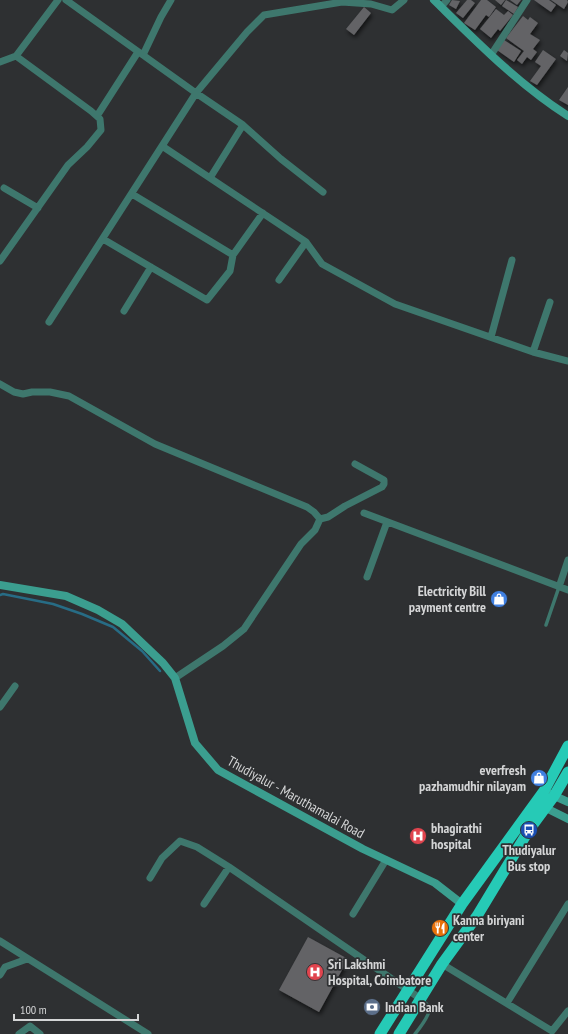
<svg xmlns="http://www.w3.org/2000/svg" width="568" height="1034" viewBox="0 0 568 1034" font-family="'PT Sans Narrow',sans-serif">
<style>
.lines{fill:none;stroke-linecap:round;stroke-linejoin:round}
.stream{stroke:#276c85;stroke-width:2.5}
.building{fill:#636366;filter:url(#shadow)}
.service{stroke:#3e776d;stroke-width:3.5}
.minor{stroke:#3e776d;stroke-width:7}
.secondary{stroke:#3b9e8f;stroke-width:8}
.trunk{stroke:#26cab6;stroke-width:11}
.labels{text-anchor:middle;stroke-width:3.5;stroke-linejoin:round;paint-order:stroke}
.poi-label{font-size:14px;font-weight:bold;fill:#d4d5d6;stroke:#2e3032;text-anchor:start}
.street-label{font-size:14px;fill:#d4d5d6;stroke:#2e3032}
</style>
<defs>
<filter id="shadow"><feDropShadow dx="1.5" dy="3" stdDeviation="2" flood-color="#0009"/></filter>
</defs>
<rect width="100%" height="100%" fill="#2e3032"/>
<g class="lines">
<path class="stream" d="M0,595L3,594L53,604L82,614L113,627L142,651L160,671"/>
</g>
<path class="building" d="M452,0L460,1L456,9L449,5Z
M467,0H471L475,3L463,18L456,13Z
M481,0H487L496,7L489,17L486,15L475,30L464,23Z
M495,0H505L501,5Z
M506,0L518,7L514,14L502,6Z
M510,0H521L517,5Z
M534,0H549L556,5L551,12Z
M551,0H567L568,2L564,9Z
M364,7L371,13L354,35L346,29Z
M496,9L504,15L508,11L513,15L500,31L498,29L491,38L480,29Z
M523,16L528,20L530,17L538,23L530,34L540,40L533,49L537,52L531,60L527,57L522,64L517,60L524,51L506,38Z
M504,40L521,51L514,62L497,50Z
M543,50L556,59L537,85L530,81L541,66L535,62Z
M564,50L568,53L567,61L560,56Z
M568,87V105L559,100Z
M308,937L348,959L319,1012L279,990Z"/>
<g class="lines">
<path class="service" d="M546,625L559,587
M415,1034C419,1029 432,1013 429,1006C427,1004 424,1002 422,1000"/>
<path class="minor" d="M66,0L196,93L243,125L281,159L323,192
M441,7L447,0
M143,55L161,17L171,0
M491,55L527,0
M0,62L16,56L58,0
M97,116L138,52
M162,146L306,242L279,280
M210,178L243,125
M4,188L38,208
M132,194L233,255L263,213
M103,239L207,300L230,271L233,255
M306,242L322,264L395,304L533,352L568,361
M0,261L68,165L87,147L101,130L100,119L91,111L16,56
M124,311L151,267
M49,322L196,93L247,32L264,15L342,2L371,4L392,10L404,0
M491,337L512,260
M533,352L550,302
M0,384L14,392L23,394L32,392H50L69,396L155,444L307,507L314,512L320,519L315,530L301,544L244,629L223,646L175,678
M364,513L568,590
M320,519L328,517L345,506L382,487L384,484V480L355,464
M367,577L387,522
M559,587L568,560
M0,707L15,686
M150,878L162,858L180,841L197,847L229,867L421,999
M204,904L229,867
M353,914L386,860
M0,941L148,1034
M442,964L552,1031L568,1011
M0,975L5,967L27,959
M507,1003L568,904
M19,1034L30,1026L40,1034"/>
<path class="secondary" d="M434,0C476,41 518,84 568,116
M0,585L66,596L98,610L122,624L163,663L175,678L195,743L218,770L363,849L435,883L462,904
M550,794L568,802
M542,806L568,819"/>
<path class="trunk" d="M380,1034L462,904L544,791L568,746
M399,1034L442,964L477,916L529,830L554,796L568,772"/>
</g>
<defs>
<g id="shop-disc" transform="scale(0.9)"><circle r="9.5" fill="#3f7fe0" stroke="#2e3032"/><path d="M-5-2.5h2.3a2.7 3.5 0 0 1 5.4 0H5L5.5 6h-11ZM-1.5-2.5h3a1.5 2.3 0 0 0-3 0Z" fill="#fff"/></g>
<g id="bus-disc" transform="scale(0.9)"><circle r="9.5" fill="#1a4fb4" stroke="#2e3032"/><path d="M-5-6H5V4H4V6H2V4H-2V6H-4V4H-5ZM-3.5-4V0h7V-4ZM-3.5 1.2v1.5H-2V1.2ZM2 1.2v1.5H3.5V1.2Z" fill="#fff"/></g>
<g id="hospital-disc" transform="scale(0.9)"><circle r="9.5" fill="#e0444e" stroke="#2e3032"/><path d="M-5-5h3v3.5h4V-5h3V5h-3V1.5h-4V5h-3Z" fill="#fff"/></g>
<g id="restaurant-disc" transform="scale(0.9)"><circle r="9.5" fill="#e8710a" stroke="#2e3032"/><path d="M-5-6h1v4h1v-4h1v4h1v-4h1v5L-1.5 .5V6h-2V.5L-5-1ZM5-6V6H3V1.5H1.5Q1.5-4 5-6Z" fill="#fff"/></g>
<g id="bank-disc" transform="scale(0.9)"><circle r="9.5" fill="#5c6f8a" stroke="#2e3032"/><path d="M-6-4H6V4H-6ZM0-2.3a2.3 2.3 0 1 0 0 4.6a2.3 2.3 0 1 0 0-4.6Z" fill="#fff"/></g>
</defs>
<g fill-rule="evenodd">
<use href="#shop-disc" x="499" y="599"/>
<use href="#shop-disc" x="539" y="778"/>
<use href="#bus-disc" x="529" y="830"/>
<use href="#hospital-disc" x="418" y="836"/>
<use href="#restaurant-disc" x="440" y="928"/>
<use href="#hospital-disc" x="315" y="972"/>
<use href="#bank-disc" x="372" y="1007"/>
</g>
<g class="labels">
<g class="poi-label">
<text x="486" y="596" text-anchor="end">Electricity Bill<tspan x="486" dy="16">payment centre</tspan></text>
<text x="526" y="775" text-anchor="end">everfresh<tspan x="526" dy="16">pazhamudhir nilayam</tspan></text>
<text x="431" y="833">bhagirathi<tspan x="431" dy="16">hospital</tspan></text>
<text x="529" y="855" text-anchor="middle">Thudiyalur<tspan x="529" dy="16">Bus stop</tspan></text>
<text x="453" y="925">Kanna biriyani<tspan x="453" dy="16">center</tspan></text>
<text x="328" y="969">Sri Lakshmi<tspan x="328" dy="16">Hospital, Coimbatore</tspan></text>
<text x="385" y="1012">Indian Bank</text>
</g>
<g class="street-label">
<text transform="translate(296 797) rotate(29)" y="5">Thudiyalur - Maruthamalai Road</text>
</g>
</g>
<path d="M14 1014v6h124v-6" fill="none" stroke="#d4d5d6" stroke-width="2"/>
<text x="20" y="1014" font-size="12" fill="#d4d5d6" stroke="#2e3032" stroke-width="3" paint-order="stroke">100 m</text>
</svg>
